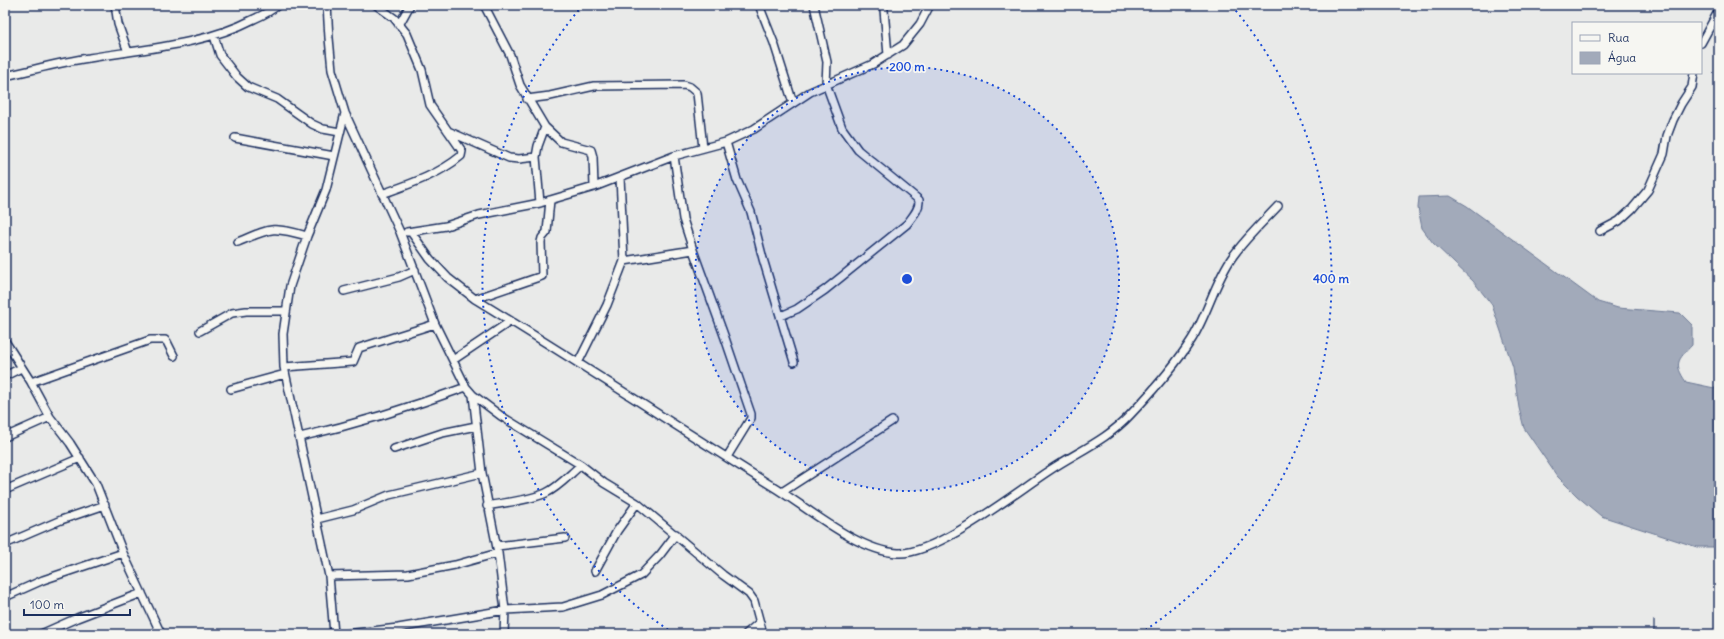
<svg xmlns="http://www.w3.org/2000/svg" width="1724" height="639" viewBox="0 0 1724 639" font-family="Delius,sans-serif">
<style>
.water{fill:#a2aaba;stroke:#6c7995}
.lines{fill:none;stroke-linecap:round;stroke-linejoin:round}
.stream{stroke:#6c7995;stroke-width:2}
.street-casing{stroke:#1b2f5e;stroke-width:10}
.street{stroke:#f6f6f2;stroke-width:7}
.ring{fill:none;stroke:#1d4ed8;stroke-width:2;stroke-dasharray:2 4}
.centre{fill:#1d4ed8;stroke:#f6f6f2;stroke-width:2}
.ring-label{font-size:12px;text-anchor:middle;font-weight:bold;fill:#1d4ed8;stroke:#f6f6f2;stroke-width:3.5;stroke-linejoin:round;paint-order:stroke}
</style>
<rect width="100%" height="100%" fill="#e9eae9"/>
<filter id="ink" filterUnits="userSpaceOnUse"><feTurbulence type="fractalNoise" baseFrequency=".025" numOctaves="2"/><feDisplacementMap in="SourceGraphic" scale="8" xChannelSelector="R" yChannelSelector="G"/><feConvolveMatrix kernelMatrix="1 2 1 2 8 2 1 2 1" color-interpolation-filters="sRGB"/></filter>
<g filter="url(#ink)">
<path class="water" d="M1450,196L1467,206L1598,302L1618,308L1680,313L1692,325V345C1678,360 1673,363 1686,382L1719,389V545L1714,547H1697L1601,516L1577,496L1557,476L1524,428L1519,408L1513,367L1492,305L1473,281L1433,243L1422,228L1418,208L1419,197Z"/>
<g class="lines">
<path class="stream" d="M1654,621V634"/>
<g class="street-casing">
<path id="street" d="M115,5L118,24L128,52
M327,5L329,38L332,70L345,113L400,232L435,324L466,387L473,395L482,473L498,553L505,610L504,634
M376,5L394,18L407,34L422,70L430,105L462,151L461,156C438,175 410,184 382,194
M484,5L510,55L520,85L545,127L561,142L591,150L593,157L594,187
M759,5L774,43L793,103
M884,10L888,55
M399,25L410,5
M214,36L220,55L237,77L248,87L277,99L312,124L323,129L340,132
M1701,43L1719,10
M5,76C33,70 60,62 89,58C144,49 204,45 254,19C263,15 271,11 278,5
M527,99L550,96L594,86L684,85L690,87L697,93L703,148
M448,131L509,158L519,159L536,157
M235,138L334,156
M726,142L737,180L751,212L763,259L794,362
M674,156L683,219L693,250L725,338L751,414V418L727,457
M540,203L536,157L538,146L545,127
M1600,231L1619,221L1632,209L1648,190L1664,154L1667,136L1673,120L1681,104L1692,87L1694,73
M407,232L446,226L479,215L540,203L594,187L674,156L726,142L754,129L810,92L873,64L903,45L920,24L930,5
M411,232L430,259L448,278L475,299C575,360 673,424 772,486C807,507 857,551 898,553C937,555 1016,492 1050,470C1077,452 1108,439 1130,415C1150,394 1177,363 1192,339C1208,313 1215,281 1233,256C1246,238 1263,222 1278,206
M238,242C271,228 272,226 307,236
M624,261L693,250
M344,291L399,277L415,270
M475,299L542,276L541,242L542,238L547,232L550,200
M781,316L797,309L825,290L907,224C912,217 920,209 919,200L858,150L842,128L826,84L827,62L814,5
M200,331L232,313L246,311H286
M5,341L31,382L50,417L70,443L96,484L123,553L161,634
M453,360L511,321
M578,363L607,305L624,261L620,177
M284,367L353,362L359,348L435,324
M5,376L21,368
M31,382L150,340H165L167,342L174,356
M231,389L285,374
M473,395L501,416L581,465L604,483L637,503L723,575L749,594L754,601L763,634
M5,437L50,417
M300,437C357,424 412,407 466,387
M394,449L442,433L476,426
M5,490L80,458
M782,492L892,421
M487,506C506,502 528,501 546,493C559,487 570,474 581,465
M317,519L353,510L389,495L482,473
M5,544L61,520L105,505
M497,546L565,538
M595,571L617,531L637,503
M329,576L408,574L455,565L498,553
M5,597L43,580L123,553
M41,634L77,618L142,593
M334,634L329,576L284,367L283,334L290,286L307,236L326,190L345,113
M346,634L398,628L505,610L563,607L602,595L641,575L660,555L676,534
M746,634L760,622"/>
</g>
<use href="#street" class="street"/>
</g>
</g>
<circle cx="907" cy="279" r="212" fill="#1d4ed8" fill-opacity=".12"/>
<g class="ring">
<circle cx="907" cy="279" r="212"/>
<path d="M673 633A424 424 0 0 1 582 6M1232 6A424 424 0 0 1 1141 633"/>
</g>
<circle cx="907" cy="279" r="6" class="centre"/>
<g class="ring-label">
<text x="907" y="71">200 m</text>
<text x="1331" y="283">400 m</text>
</g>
<rect width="1724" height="639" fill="none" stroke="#f6f6f2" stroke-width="20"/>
<rect x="10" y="10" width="1704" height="619" fill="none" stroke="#1b2f5e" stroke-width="1.5" filter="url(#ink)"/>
<rect x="1572" y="22" width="130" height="52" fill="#f6f6f2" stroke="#9ea6b7"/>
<rect x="1580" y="35" width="20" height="6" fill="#f6f6f2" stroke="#9ea6b7"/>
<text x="1608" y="42" font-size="12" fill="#1b2f5e">Rua</text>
<rect x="1580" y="52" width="20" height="12" fill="#a2aaba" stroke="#9ea6b7"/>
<text x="1608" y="62" font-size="12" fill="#1b2f5e">Água</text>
<path d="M24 609v6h106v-6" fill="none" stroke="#1b2f5e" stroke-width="2"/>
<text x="30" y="609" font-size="12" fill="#1b2f5e" stroke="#f6f6f2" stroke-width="3" paint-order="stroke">100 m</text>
</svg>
